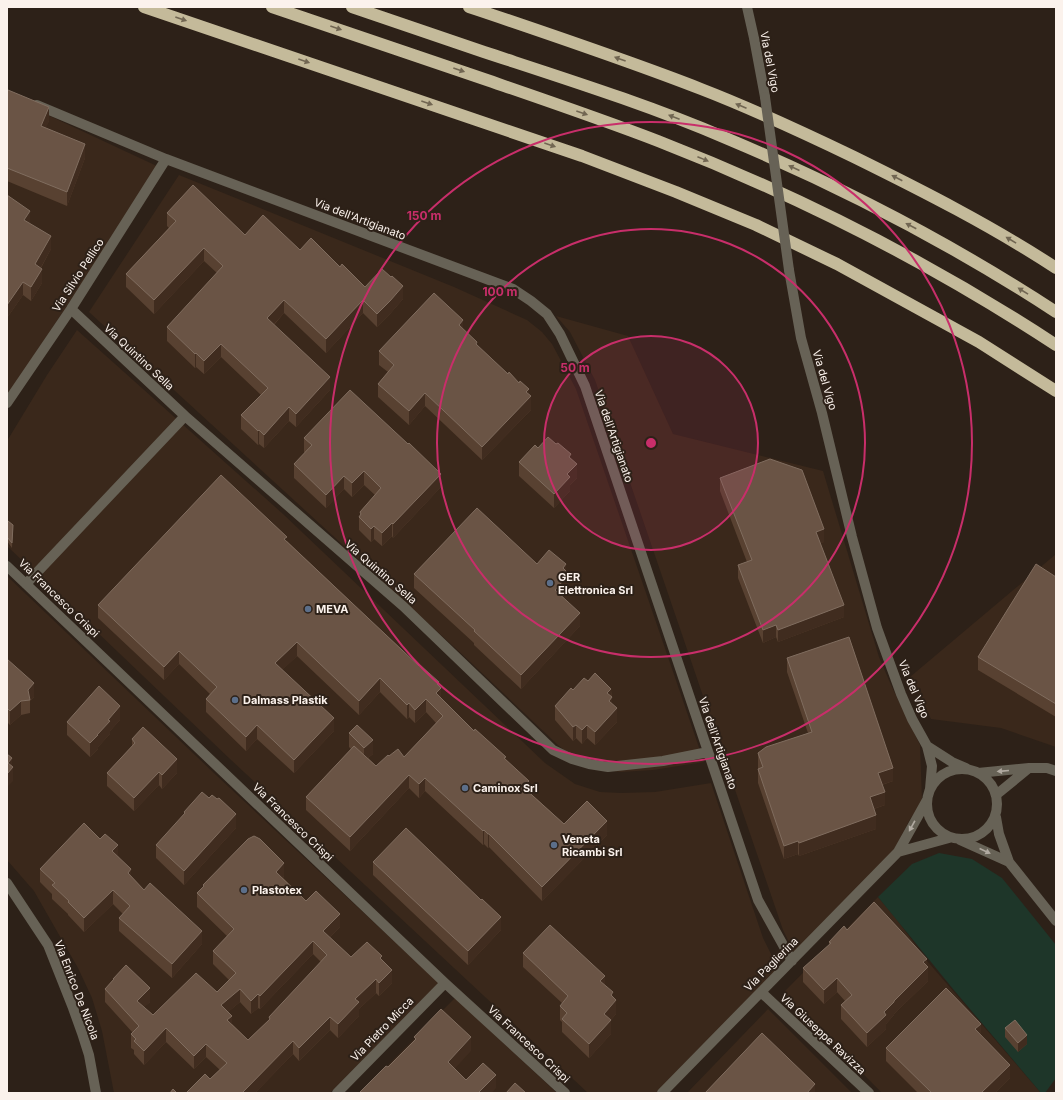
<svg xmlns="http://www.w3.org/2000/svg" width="1063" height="1100" viewBox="0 0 1063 1100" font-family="Inter,sans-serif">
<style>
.built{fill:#3a281b}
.green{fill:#1e3629}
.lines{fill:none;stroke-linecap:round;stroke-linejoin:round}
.minor{stroke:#676256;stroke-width:10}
.highway{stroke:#c4ba9a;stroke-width:12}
.minor-bridge{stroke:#676256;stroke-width:10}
.wall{fill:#584131;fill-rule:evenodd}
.shaded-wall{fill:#402c1f}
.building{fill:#6a5445;stroke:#806d5f;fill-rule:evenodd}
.oneway{fill:#716652}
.oneway2{fill:#b1aaa1}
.ring{fill:none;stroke:#c82e6a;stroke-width:2}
.service-dot{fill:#5c6f8a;stroke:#2d2118;stroke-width:1.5}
.labels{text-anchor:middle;stroke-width:4;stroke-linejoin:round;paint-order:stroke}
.street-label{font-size:11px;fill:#fbf2ec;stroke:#2d2118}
.poi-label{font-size:11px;font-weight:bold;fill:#fbf2ec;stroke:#2d2118;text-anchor:start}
.centre{fill:#c82e6a;stroke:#2d2118;stroke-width:2}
.ring-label{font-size:12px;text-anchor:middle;font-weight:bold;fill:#c82e6a;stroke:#2d2118;stroke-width:4;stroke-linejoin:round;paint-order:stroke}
</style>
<rect width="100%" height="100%" fill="#2d2118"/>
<path class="built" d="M7,96L159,167L29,363L7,400Z
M179,175L454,287L527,320L542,332L552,344L576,389L704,762L653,770L621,772L603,770L584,765L559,746L465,657L89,312Z
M556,316L628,336L673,434L823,471L879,657L891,685L920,745L922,800L920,806L910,819L892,854L794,952L783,930L595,380L570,332Z
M77,330L283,514L545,763L575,784L600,792L621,793L655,792L711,783L763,938L778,968L658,1093H588L230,759L7,546V441L47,375Z
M1056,554V747L1001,728L931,719L910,677Z
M7,576L216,775L439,983L330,1093H114L102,1031L92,998L78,968L34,891L7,860Z
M878,897L895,917L928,962L1041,1093H882L783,993Z
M455,998L557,1093H360Z
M768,1009L852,1093H687Z"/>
<path class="green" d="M939,853L972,859L1002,878L1056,945V1078L1045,1093H1041L953,989L878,897L912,864Z"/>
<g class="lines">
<path class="minor" d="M747,7L754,38L765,97
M37,105L166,159L513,289L531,301L547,314L560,334L585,386L758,900L792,961
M789,270L801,338L822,413L852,537L877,628L901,694L912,719L927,746L932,766L930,789
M71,309L185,416L403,606L553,750L572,759L589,764L608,767L663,761L708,752
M7,403L71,309L166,159
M7,566L445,983L565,1093
M26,584L185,416
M927,746L952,762L966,768
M927 804a35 35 0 1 1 70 0a35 35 0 1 1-70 0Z
M978,773L1029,768H1047L1056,771
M996,795L1029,768
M996,817L999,834L1009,862L1056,921
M960,840L1009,862
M898,852L949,838
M7,883L48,945L73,1008L82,1033L89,1055L96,1093
M761,992L869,1093
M337,1093L445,983
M662,1093L898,852L927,800"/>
<path class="highway" d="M144,7L582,156L676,192L756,225L837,264L979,342L1056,391
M272,7C343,31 414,55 484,79C542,99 601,119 658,141C797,195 931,263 1056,345
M352,7C396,22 440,37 484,52C566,79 649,105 728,139C842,187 952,244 1056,312
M469,7C546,33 624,59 701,89C753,109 804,133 854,157C923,191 992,226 1056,268"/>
<path class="minor-bridge" d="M765,97L789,270"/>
</g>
<path class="wall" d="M7,92L49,121L45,128L85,158L67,206L7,181Z
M167,213L300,250L340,267L365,287L403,299L390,314L377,327L363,313L326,353L284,313L274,325L330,390L296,427L289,421L264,448L259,444L258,445L241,429V415L261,395L221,357L204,374L196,367L195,368L167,341V327L217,273L204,261L154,314L126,287V274L169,228L167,226Z
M30,224L51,249L41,268L42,283L31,301L23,295L7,318Z
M463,329L477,345L529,395L531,410L482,460L425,406L409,425L378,397V384L388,372L379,365V351Z
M304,438L441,487L393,538L392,536L382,546L374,539L371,542L359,530V517L360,515V512L375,495L364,485L352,497L344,489L326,508L294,478V464L305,453L304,452Z
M538,448L571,459L577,478L570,485V491L554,508L519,476V462Z
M720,478L824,542L820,543L844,617L778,642L776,637L763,643L738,578V565L747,562L720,491Z
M7,521L13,525L12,548L7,541Z
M287,541L439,686L441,698L474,731L506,760L529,792L564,824L607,835L542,901L489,847L488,848L484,844L483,845L425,791L419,798L409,788L350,851L306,810V797L351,749L349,747V733L373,754L368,758L376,766L389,756L404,757L436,723L426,712L415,723L409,717L407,719L380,692L359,715L297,656L282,670L334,731L294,773L257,739L246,751L206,712V699L210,694L179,664L164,680L98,618V605Z
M537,564L566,571L569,588L562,596L580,626L521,689L474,645V643L414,588V574Z
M1056,577V717L978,670V657Z
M787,658L893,781L882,785L885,805L874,809L876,829L799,856L798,854L784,859L758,783V753L808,733L787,672Z
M7,659L34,697L30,701V713L21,715L10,725L7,722Z
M588,681L611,689L612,704L617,722L595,745L587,738L582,744L576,738L573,741L555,720V706L573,690Z
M120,720L110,731V734L98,747V749L90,757L67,735V722Z
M132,739L177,773L162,789L159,785L134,811L107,786V773L132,746Z
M184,812L236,828L184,885L156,858V845L184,815Z
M118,856L131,876L144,890L202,944L172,978L119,931V918L123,914L113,904L84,932L68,915V914L52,899V894L40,882V869Z
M373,862L501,930L468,965L373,875Z
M284,876L283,878L306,901L340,927L330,937L351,957L382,960L392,983L379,996L376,993L359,1009V1016L338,1038L330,1030L299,1061L293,1054L255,1093H186L210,1079L220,1070L206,1057L194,1069L166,1042L144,1065L134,1054V1050L131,1048V1034L133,1033L105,1002V989L113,980V979L150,1002L144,1007L153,1015L217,992L229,980L213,964V951L227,936L197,907V893L203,888V885ZM313,954L321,962L269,1017V1020L248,1040L232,1024L228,1012L240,1002L251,1014L258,1008L260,1009Z
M847,930L927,965L928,981L894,1014V1015L886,1024V1029L867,1047L841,1019V1005L845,1001L837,992L824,1004L803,982V968L829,945V942Z
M523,953L605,985L616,1014L611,1020V1034L589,1058L562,1032V1022L560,1020V1006L562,1003L523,967Z
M1005,1028L1027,1044L1018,1052L1005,1037Z
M981,1035L1010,1078L995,1093H918L886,1061V1048Z"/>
<path class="shaded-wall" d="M49,107V121L41,140V126Z
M85,144V158L67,206V192Z
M30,211V224L24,220Z
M51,236V249L35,278V264Z
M204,248V261L154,314V300Z
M42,269V283L31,301V287Z
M23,282V295L7,318V305Z
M403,286V299L390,314L377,327V314Z
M284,300V313L267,332V318Z
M363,300V313L326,353V339Z
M463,320V334L459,325Z
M221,344V357L204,374V361Z
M196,353V367L195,368V354Z
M330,377V390L296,427V414Z
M529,389V397L531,396V410L482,460V447Z
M425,393V406L409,425V411Z
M289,407V421L264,448V435Z
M259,430V444L258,445V431Z
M577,464V478L570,485V491L554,508V494L567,474Z
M364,471V485L352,497V483Z
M441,474V487L393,538V524Z
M344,476V489L326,508V495Z
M392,523V536L382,546V533Z
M374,526V539L371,542V529Z
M824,529V542L816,545V532Z
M566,564V578L569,574V588L555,604V590L563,568Z
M844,605V617L778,642V630Z
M580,613V626L521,689V675Z
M776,625V637L763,643V630Z
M297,642V656L275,677V663Z
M179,651V664L164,680V667Z
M380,678V692L359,715V701Z
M439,682V690L441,688V701L436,707L437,684Z
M34,683V697L30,701L28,690Z
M611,689V698L612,697V710L607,693Z
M426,699V712L415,723V710Z
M21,701V715L10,725V711Z
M409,703V717L407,719V705Z
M120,706V720L110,731V734L98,747V749L90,757V743L108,720Z
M617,708V722L595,745V732Z
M334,718V731L294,773V760Z
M257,725V739L246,751V737Z
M576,725V738L573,741V727Z
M587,725V738L582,744V730Z
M373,740V754L364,761V748Z
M12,758V768L13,767V781L7,787V774L8,763Z
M177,759V773L162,789V775Z
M893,768V781L878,786V773Z
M159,772V785L134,811V798Z
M409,775V788L350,851V837Z
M425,778V791L419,798V784Z
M529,781V795L523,787Z
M885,792V805L870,810V797Z
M236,814V828L184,885V871Z
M876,815V829L799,856V843Z
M607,821V835L542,901V887Z
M484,830V844L483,845V831Z
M488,834H489V847L488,848Z
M798,841V854L784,859V846Z
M118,845V859L112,851Z
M284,863V876L276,885V872Z
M131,869V883L128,873Z
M113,890V904L84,932V918Z
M340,914V927L323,944V931Z
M501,917V930L468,965V951Z
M202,931V944L172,978V964Z
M313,941V954L260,1009V996Z
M927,959V969L928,967V981L894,1014V1015L886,1024V1029L867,1047V1033Z
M392,970V983L379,996V983Z
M605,976V990L600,981Z
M837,978V992L824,1004V990Z
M376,979V993L359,1009V1016L338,1038V1024L355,999Z
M150,988V1002L137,1014V1001Z
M240,989V1002L221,1018V1005Z
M613,992V1004L616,1000V1014L604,1028V1014L611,995Z
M258,994V1008L251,1014V1001Z
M232,1016V1030L227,1020Z
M330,1017V1030L299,1061V1048Z
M611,1020V1034L589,1058V1044Z
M981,1024V1037L975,1029Z
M166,1028V1042L144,1065V1051Z
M1027,1035V1044L1018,1052V1043Z
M471,1037V1051L448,1076V1062Z
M293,1041V1054L255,1093H242Z
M206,1044V1057L194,1069V1056Z
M1010,1065V1078L995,1093H981Z
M496,1075V1088L492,1093H478Z
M815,1084V1093H807Z"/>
<path class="building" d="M8,90L49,107L41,126L85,144L67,192L7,168V92Z
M193,185L245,235L263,215L300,250L311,238L340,267L342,264L365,287L382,269L391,277L392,276L403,286L390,301L377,314L363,300L326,339L284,300L267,318L330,377L296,414L289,407L264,435L259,430L258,431L241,415L268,388L221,344L204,361L196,353L195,354L167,327L223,266L204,248L154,300L126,274L176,221L167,213Z
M7,195L30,211L24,220L51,236L35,264L42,269L31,287L23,282L7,305Z
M434,293L463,320L459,325L477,342L476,344L508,374L509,372L519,383L520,381L529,389L526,392L531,396L482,447L425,393L409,411L378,384L394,365L379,351Z
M350,390L408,444L409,443L441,474L393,524L392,523L382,533L374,526L371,529L359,517L361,514L360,512L381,488L364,471L352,483L344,476L326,495L294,464L312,445L304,438Z
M548,437L556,444L558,443L571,454L569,457L577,464L567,474L570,477L554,494L519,462L535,445L538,448Z
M770,459L802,470L824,529L816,532L844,605L778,630L776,625L763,630L738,565L752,560L720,478Z
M221,475L287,537L284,539L419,666L420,665L439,682L437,684L441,688L436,693L474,731L475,729L506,757L504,758L529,781L523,787L564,824L587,801L607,821L542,887L489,834H488L484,830L483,831L425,778L419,784L409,775L350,837L306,797L354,746L376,766L388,755L389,756L398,749L404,757L443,716L426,699L415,710L409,703L407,705L380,678L359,701L297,642L275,663L334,718L294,760L257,725L246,737L206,699L217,687L179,651L164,667L98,605Z
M477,508L537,564L549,550L566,564L563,568L569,574L555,590L580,613L521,675L474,631L475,630L414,574Z
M7,521H8L13,525L12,543L7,537Z
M1036,564L1056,577V704L978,657Z
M849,637L893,768L878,773L885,792L870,797L876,815L799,843L798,841L784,846L758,769L763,767L758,753L766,747L812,732L787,658Z
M7,659L34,683L28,690L30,700L21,701L10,711L7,708Z
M595,673L611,689L607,693L612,697L609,701L617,708L595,732L587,725L582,730L576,725L573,727L555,706L571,688L573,690L584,678L588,681Z
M99,686L120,706L108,720L110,721L97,735H98L90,743L67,722Z
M357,725L373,740L364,748L349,733Z
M143,727L177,759L162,775L159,772L134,798L107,773L135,743L132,739Z
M7,754L12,758L8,763L13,767L7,774Z
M202,792L209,798L212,795L217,799L219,798L236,814L184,871L156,845L185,813L184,812Z
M84,823L100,839L105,834L118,845L112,851L131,869L128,873L144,890L150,883L202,931L172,964L119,918L130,906L113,890L84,918L68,902L69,901L52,885L55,883L40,869Z
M406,828L481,900L482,899L501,917L468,951L373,862Z
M254,836L260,839L284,863L276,872L306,901L316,891L340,914L323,931L351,957L367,942L382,956L380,958L392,970L379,983L376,979L355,999L359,1002L338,1024L330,1017L299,1048L293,1041L242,1093H186L205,1074L210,1079L227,1063L206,1044L194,1056L166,1028L144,1051L134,1041L136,1039L131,1034L139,1026L105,989L114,979H113L126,965L150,988L137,1001L153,1015L196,973L217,992L236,973L213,951L234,929L197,893L204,886L203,885L248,839ZM313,941L327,955L269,1017L270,1019L248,1040L227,1020L232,1016L221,1005L240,989L251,1001L258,994L260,996Z
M874,902L927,959L923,962L928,967L894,1001V1002L884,1012L886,1015L867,1033L841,1005L852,995L837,978L824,990L803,968L831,943L829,942L844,926L847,930Z
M550,925L605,976L600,981L613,992L611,995L616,1000L604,1014L611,1020L589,1044L562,1019L567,1013L560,1006L568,996L523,953Z
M946,988L981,1024L975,1029L1010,1065L981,1093H932L886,1048Z
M441,1009L471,1037L448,1062L466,1080L483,1063L496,1075L478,1093H359L386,1066L388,1067L416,1039L414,1037Z
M1015,1020L1027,1035L1018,1043L1005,1028Z
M762,1033L815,1084L807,1093H705Z
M515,1083L526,1093H506Z
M173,1089L177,1093H170Z"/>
<defs><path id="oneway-solid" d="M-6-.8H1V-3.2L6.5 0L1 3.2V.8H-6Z"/></defs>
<g class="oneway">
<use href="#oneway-solid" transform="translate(181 19) rotate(19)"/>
<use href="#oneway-solid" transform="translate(336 28) rotate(19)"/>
<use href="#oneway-solid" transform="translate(620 59) rotate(-160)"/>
<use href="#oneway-solid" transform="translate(304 61) rotate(19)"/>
<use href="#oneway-solid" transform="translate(459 70) rotate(19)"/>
<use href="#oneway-solid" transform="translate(427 103) rotate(19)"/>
<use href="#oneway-solid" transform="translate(741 106) rotate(-157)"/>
<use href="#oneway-solid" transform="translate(582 113) rotate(19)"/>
<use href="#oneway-solid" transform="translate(674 117) rotate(-159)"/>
<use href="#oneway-solid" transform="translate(550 145) rotate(19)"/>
<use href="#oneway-solid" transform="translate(703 159) rotate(22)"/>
<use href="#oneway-solid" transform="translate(794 168) rotate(-156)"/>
<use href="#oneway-solid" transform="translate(897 178) rotate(-153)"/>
<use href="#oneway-solid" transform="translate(911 226) rotate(-152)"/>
<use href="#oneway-solid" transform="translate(1011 240) rotate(-149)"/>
<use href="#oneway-solid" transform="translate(1023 291) rotate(-148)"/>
</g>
<g class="oneway2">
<use href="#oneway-solid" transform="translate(1003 771) rotate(175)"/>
<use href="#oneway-solid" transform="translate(912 826) rotate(119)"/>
<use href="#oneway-solid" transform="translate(985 851) rotate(25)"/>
</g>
<circle cx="651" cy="443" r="107" fill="#c82e6a" fill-opacity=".12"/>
<g class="ring">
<circle cx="651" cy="443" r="107"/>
<circle cx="651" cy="443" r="214"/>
<circle cx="651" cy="443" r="321"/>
</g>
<g class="service-dot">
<circle cx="550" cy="583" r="4"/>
<circle cx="308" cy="609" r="4"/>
<circle cx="235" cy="700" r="4"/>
<circle cx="465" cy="788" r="4"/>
<circle cx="554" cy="845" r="4"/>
<circle cx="244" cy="890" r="4"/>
</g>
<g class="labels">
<g class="street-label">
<text transform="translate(770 62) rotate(79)" y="4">Via del Vigo</text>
<text transform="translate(360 219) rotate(21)" y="4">Via dell'Artigianato</text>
<text transform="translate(78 275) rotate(-57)" y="4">Via Silvio Pellico</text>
<text transform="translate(139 357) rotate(43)" y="4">Via Quintino Sella</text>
<text transform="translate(825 380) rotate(74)" y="4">Via del Vigo</text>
<text transform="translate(614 436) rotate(71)" y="4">Via dell'Artigianato</text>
<text transform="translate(381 572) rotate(41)" y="4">Via Quintino Sella</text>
<text transform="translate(59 598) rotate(44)" y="4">Via Francesco Crispi</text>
<text transform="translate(914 689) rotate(67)" y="4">Via del Vigo</text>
<text transform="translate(718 743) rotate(71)" y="4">Via dell'Artigianato</text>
<text transform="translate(293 822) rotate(44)" y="4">Via Francesco Crispi</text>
<text transform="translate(771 964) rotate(-45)" y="4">Via Paglierina</text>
<text transform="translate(77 990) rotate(69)" y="4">Via Enrico De Nicola</text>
<text transform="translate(382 1029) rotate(-46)" y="4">Via Pietro Micca</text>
<text transform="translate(823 1034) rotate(43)" y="4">Via Giuseppe Ravizza</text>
<text transform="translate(529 1044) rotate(43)" y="4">Via Francesco Crispi</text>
</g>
<g class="poi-label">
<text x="558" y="581">GER<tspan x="558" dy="13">Elettronica Srl</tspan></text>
<text x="316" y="613">MEVA</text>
<text x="243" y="704">Dalmass Plastik</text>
<text x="473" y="792">Caminox Srl</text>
<text x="562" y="843">Veneta<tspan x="562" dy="13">Ricambi Srl</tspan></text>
<text x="252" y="894">Plastotex</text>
</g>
</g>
<circle cx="651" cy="443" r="6" class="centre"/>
<g class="ring-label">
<text x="424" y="220">150 m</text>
<text x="500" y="296">100 m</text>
<text x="575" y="372">50 m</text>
</g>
<rect width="1063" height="1100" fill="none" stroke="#fbf2ec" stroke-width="16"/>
</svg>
